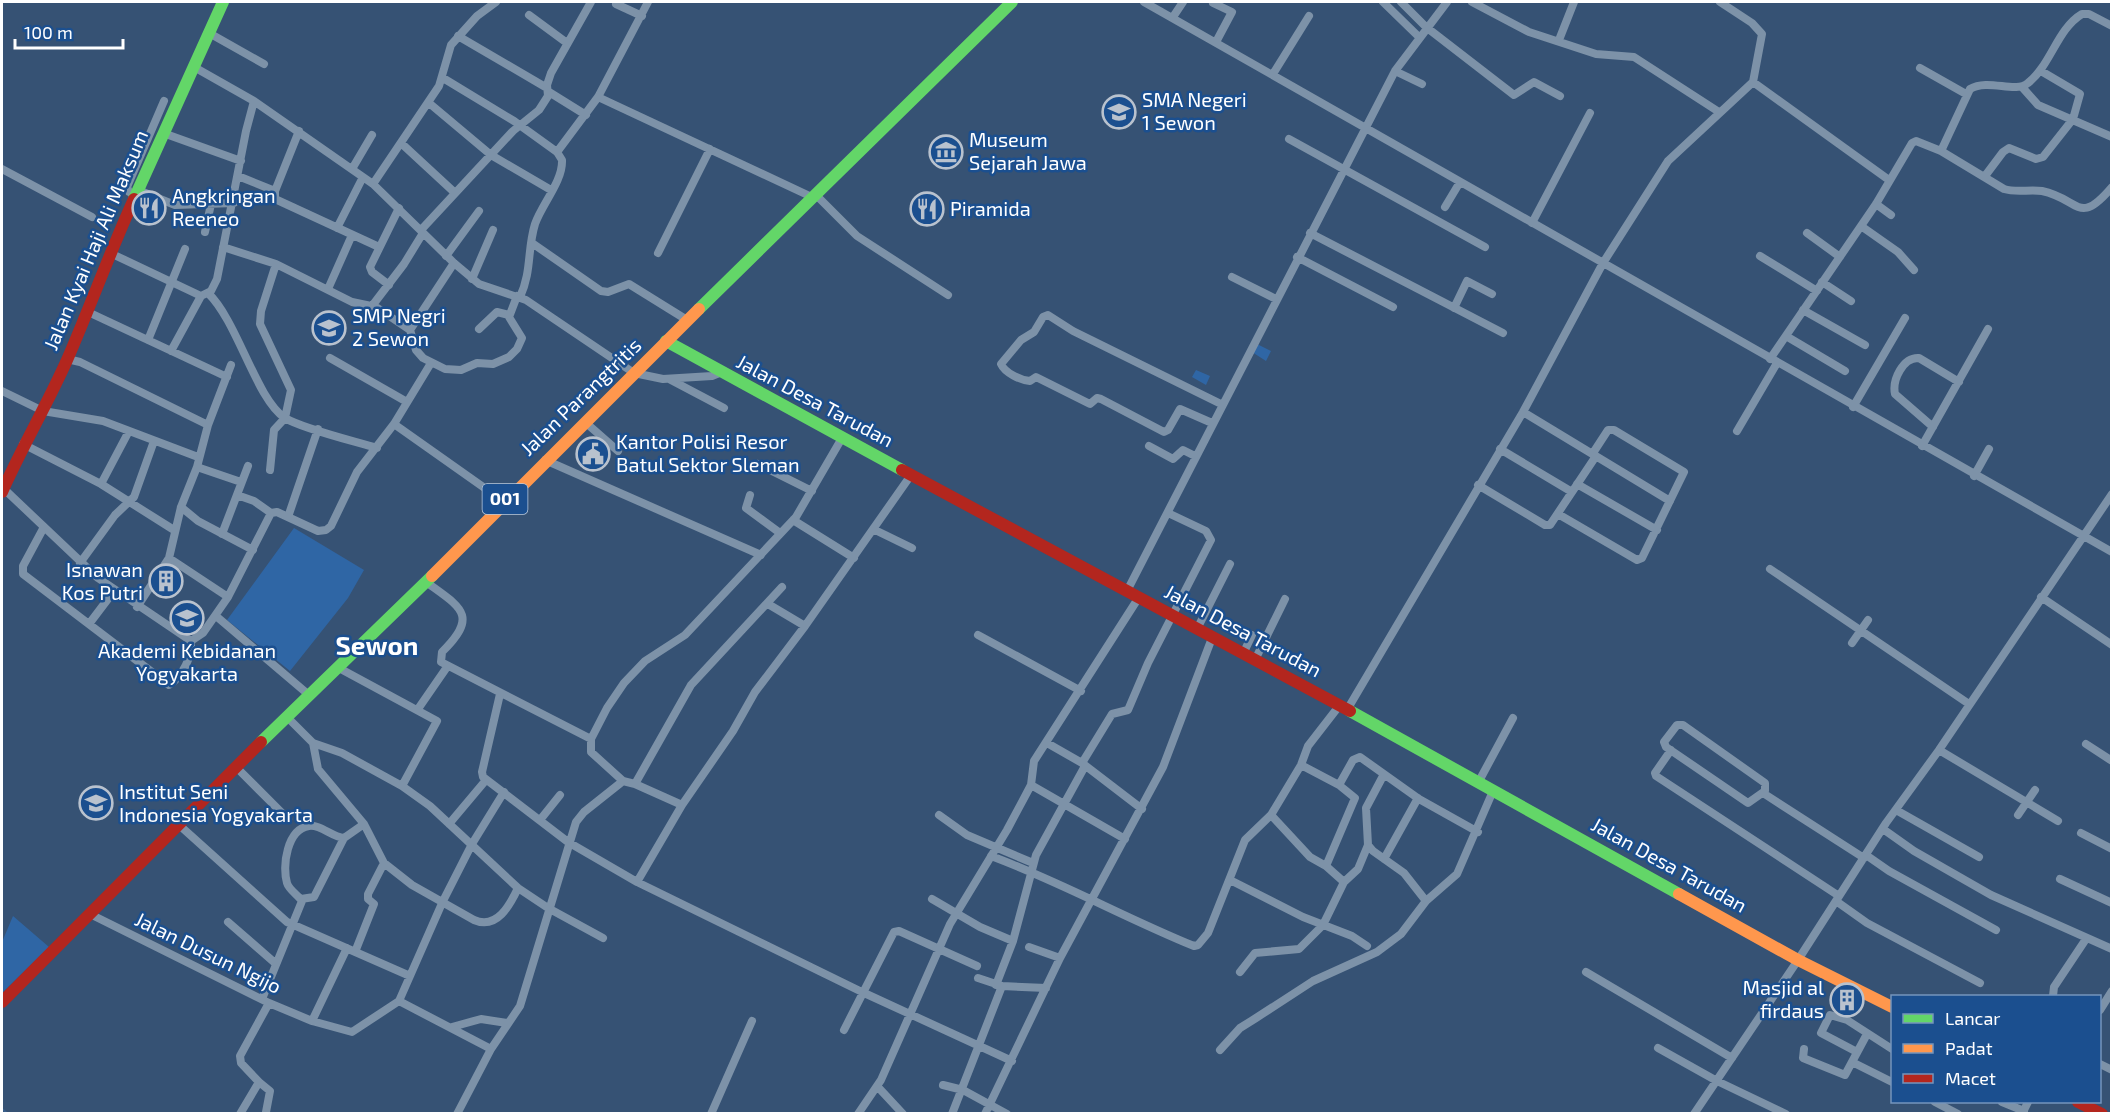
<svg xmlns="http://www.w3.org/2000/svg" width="2113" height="1115" viewBox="0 0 2113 1115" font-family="'Exo 2',sans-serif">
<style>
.green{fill:#2f66a5}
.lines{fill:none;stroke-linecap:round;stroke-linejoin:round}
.stream{stroke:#3b618d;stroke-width:2}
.street{stroke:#7d92a8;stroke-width:8}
.fast{stroke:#63d668;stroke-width:12}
.slow{stroke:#ff974d;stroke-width:12}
.jam{stroke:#b3261e;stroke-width:12}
.labels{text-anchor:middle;stroke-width:5;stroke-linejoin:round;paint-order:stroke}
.shield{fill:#1b4f8f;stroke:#bbcadd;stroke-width:1.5}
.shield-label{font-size:18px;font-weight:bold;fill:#fff}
.poi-label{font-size:20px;fill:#fff;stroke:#1b4f8f;text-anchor:start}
.street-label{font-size:20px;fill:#fff;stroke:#1b4f8f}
.district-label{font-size:26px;font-weight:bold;fill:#fff;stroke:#1b4f8f}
</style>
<rect width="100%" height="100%" fill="#365274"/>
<path class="green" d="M1257,344L1271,351L1266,361L1252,352Z
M1196,370L1210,376L1206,385L1192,377Z
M294,528L364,570L348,598L290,671L227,620Z
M13,916L49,947L2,993V942Z"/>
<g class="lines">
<path class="stream" d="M2,1109L8,1114"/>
<path class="street" d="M1144,2L2112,552
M1383,2L1419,37
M1401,2L1426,27L1514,95L1534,82L1560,96
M1472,2L1529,32L1596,54L1634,57L1719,112
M1213,3L1232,12L1216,42
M616,4L642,16
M529,15L567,43
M1173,17L1183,2
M209,33L264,64
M458,36L547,88
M1559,40L1574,2
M194,67L254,101L373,184L454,263L479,284L526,300L634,373L663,379L712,376L722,372
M1920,68L1966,94
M1395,71L1422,84
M1273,74L1309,16
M443,78L514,121L557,152L562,160C563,181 542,204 535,224C527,250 532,271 520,297
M1753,82L1889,180
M2022,87L2038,105L2112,137
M549,92L586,115
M598,97L814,198
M429,103L491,155L551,190
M299,131L275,191V199L379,247
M163,133L241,161
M1289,139L1485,247
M401,143L454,192
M1941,151L1970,89C1989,78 2015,94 2028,83C2051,65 2057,29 2082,14H2089L2112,26
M557,152L598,97L648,2
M2,169L92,217
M352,169L372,135
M238,176L275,191
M1985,176L2003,152L2009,148L2036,159L2043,157L2073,119L2080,94L2041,71
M373,184L439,86L451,45L477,16L496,2
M138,190L175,205L234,203
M136,194L129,192L127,187L164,101
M817,196L857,236L948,295
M1876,204L1891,215
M1445,207L1460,182
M1532,223L1590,113
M1861,226L1898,252L1914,270
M337,228L363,177
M421,230L513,131L539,110L548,96L547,85L551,73L591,2
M205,232L211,204
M1310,233L1503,333
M1807,233L1840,257
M532,243L601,291L608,292L629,284L687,320
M223,247L276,264L352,302L376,307L410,330L416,350L423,358L445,369L461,370L477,363L493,364L509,357L517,349L522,338L509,317L517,296
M110,253L201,296
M658,253L710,149
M446,256L479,211
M1760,256L1817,291
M1297,257L1393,307
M1232,277L1276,299
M472,279L493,230
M1822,282L1851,301
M389,285L372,272L370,267L399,208
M328,289L352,235
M208,293C238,322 256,399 285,418C303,429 354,441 377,448
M372,306L404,264L423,233
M1454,308L1467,281L1492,294
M1803,310L1865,345
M88,312L227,377
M479,329L497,312L509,315
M410,330L454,263
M1786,336L1845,371
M148,340L185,249
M171,351L201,296L211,291L217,279L246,131L254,101
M330,358L407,402
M67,359L80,362L208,425
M1770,359L1876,204L1912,143L1916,141L1941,151L2004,189C2017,193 2029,189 2042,191C2080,199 2078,227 2112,187
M669,379L724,408
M2,391L43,411L103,421L198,457
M1853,407L1905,318
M1523,412L1670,501
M585,422L618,451
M1212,423L1180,409L1168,430L1164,432L1101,399L1097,398L1090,404L1036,377L1030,381C1020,380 1005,373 1001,364L1021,340L1034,332L1043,317L1048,315L1073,331L1221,404
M394,424L503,501
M1933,427L1895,394C1892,380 1903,357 1919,358L1959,382
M1737,431L1777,363
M23,444L101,484L174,530
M1149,446L1173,459L1183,450L1195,456
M1922,446L1988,329
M1500,449L1572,492
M545,460L761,555
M758,464L812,491
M197,467L241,482
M270,470L274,430L285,418L291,390L260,324L261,311L276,264
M1974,476L1989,449
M101,484L129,431
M1577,484L1657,530
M1478,485L1545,525H1550L1596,456
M3,488L98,578L191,641
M237,495L254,501L271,513L277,512L318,531L326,530L331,526L357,472L394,424L431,363
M750,495L746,508L780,533
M181,507L198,521L253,550
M1558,514L1637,560L1642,558L1684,472L1614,430H1608L1593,453
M288,517L318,429
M793,520L854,558
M44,527L23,566V574L169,685C183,676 192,657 191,641L203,633L228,597L271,513
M873,529L912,548
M222,534L248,466
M169,558L228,597
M80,563L115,515L134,497L154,441
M1770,569L1969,704
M426,582C460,607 480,615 442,652L441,662L591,739
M782,587L691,685L635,784L623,781L591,752V739L607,708L624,683L645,661L685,635L796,517L842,438
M1127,591L1395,71L1447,2
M2041,597L2112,645
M768,604L805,626
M137,607L169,558L181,507L197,467L208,425L231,365
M216,616L309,695
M89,624L114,591
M1197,629L1230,564
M978,635L1081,691
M1852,643L1868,620
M1243,654L1252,635
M1255,660L1285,599
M337,667L437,721L402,786
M500,694L482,772L483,777L568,842L637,882L862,992L1012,1061
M418,709L447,667
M1347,710L1523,412L1603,263L1668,161L1753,82L1762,34L1752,23L1720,2
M287,717L313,743L342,753L402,786L430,806L518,888L548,908L603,938
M1677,725H1683L1765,783V791L1748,803L1666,747L1664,742Z
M313,743L318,769L364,824L384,863L412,885L474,920C497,930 510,905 518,888
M1047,743L1082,763L1142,809
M2086,744L2112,761
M1671,750L1655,773L1656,776L1839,896
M1939,750L2058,821
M1082,763L1112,714L1128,710L1148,663L1211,540L1206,531L1168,513
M1301,765L1339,785L1355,798L1326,866
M236,767L288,819
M1478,783L1513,718
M635,784L682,805
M1031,785L1125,839
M1339,785L1353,760L1360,757L1419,799L1478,832
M1763,793L1864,858
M1896,810L1979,857
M939,815L967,835L1033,863
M1271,815L1310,857L1326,866L1344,882
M2018,815L2035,790
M540,820L560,795
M178,824L287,922L410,976
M449,824L486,780
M1883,829L1914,851L1991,895L2112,949
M2081,833L2112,849
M1368,845L1373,851L1404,873L1426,901
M1866,855L1889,871L1996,930
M991,856C1061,882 1125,918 1194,946L1198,945L1208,933L1245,840L1271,815L1301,765L1308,746L1339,706
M1384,859L1418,798
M2060,879L2112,903
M1230,880L1303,917L1352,936L1367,946
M637,882L682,805L733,731L755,692L805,626L911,475
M301,899L314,897L344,838
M932,899L980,927L1013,941
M1836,901L1867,923L1980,983
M90,914L269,1003L312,1021L352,1032L399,1001L443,901L472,844L504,792
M228,922L275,963
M1029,947L1060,958
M355,952L374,904L368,899V894L384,863
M1240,972L1255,953L1299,949L1323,925L1344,882L1358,869L1368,845L1366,808L1383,776
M1586,972L1732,1058
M978,978L1002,986L1046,988
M996,985L1013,941L1036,855L1085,766
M2053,996L2054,987L2086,939
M262,999L302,901C298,895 289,890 287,883C282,866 287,829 309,826C320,824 332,837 344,838L364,824
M399,1001L491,1049
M2100,1010L2112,991
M312,1021L347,948
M452,1027L481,1019L507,1023
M844,1030L894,932L899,931L977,966
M1658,1048L1717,1081L1786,1114
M1804,1049L1803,1058L1845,1075L1867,1034
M1220,1050L1240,1028L1256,1018L1313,981L1377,952L1401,934L1426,901L1457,874L1493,791
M1857,1052L1821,1033L1830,1015L1847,1020L1892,1049
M1852,1062L1892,1082
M2100,1064L2112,1070
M259,1082L270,1091L266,1112
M943,1085L963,1090L1007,1114
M877,1086L903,1114
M1935,1102L1958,1114
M2002,1102L2024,1111
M240,1114L259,1082L241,1063L240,1056L269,1003
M457,1114L491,1049L520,1006L576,822L584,812L623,781
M711,1114L752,1021
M858,1114L881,1080L950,924L1007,830L1031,785L1034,761L1139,597
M952,1114L1002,986
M985,1114L1060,958L1163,767L1212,638
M1694,1114L1798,960L1886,823L1939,750L2112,494
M2022,1114L2028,1102"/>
<path class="fast" d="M134,199L223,2
M699,309L1012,2
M666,341L902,470
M1350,711L1679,894
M261,742L432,576"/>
<path class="slow" d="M432,576L699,309
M1679,894L1798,960L1892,1007"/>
<path class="jam" d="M902,470L1350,711
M2,492C22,447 47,405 67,360C90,307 110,252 134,199
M2,1002L261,742
M2078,1102L2102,1114"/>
</g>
<defs>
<g id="school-ring" transform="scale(1.725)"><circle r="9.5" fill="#1b4f8f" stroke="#b9c2ce" stroke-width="1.5"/><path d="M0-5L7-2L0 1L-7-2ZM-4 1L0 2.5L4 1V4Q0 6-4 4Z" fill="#b9c2ce"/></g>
<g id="museum-ring" transform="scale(1.725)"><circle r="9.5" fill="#1b4f8f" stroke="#b9c2ce" stroke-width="1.5"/><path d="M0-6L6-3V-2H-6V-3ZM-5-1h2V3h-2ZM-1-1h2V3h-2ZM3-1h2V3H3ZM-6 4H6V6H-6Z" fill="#b9c2ce"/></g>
<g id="restaurant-ring" transform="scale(1.725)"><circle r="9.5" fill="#1b4f8f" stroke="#b9c2ce" stroke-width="1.5"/><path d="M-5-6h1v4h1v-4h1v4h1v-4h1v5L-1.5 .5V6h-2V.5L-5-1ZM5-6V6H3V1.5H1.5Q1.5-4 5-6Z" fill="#b9c2ce"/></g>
<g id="civic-ring" transform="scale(1.725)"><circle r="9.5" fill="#1b4f8f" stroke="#b9c2ce" stroke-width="1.5"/><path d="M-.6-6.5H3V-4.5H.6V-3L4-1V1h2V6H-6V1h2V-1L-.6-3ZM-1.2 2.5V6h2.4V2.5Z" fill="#b9c2ce"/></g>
<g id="building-ring" transform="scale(1.725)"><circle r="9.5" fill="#1b4f8f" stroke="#b9c2ce" stroke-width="1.5"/><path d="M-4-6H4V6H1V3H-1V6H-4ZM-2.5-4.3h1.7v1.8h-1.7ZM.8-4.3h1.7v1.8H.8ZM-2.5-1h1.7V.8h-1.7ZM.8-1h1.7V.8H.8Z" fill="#b9c2ce"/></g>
<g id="university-ring" transform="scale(1.725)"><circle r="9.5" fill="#1b4f8f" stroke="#b9c2ce" stroke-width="1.5"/><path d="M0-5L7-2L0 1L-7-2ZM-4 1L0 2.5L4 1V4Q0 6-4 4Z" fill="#b9c2ce"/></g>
</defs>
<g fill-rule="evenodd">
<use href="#school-ring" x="1119" y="112"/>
<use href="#museum-ring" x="946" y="152"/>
<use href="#restaurant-ring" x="149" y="208"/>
<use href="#restaurant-ring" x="927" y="209"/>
<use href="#school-ring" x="329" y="328"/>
<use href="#civic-ring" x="593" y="454"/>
<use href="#building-ring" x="166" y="581"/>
<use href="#university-ring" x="187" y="618"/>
<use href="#university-ring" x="96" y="803"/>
<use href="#building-ring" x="1847" y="1000"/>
</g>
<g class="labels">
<rect class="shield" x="482.5" y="484" width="45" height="30" rx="4.5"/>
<g class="shield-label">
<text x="505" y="505">001</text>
</g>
<g class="poi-label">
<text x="1142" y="107">SMA Negeri<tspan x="1142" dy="23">1 Sewon</tspan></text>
<text x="969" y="147">Museum<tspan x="969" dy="23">Sejarah Jawa</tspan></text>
<text x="172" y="203">Angkringan<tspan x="172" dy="23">Reeneo</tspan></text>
<text x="950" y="216">Piramida</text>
<text x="352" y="323">SMP Negri<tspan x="352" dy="23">2 Sewon</tspan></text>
<text x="616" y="449">Kantor Polisi Resor<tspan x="616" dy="23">Batul Sektor Sleman</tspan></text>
<text x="143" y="577" text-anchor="end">Isnawan<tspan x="143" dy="23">Kos Putri</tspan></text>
<text x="187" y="658" text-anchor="middle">Akademi Kebidanan<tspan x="187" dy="23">Yogyakarta</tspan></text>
<text x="119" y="799">Institut Seni<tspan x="119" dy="23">Indonesia Yogyakarta</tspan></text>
<text x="1824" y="995" text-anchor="end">Masjid al<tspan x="1824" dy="23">firdaus</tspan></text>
</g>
<g class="street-label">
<text transform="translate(96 240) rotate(-67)" y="7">Jalan Kyai Haji Ali Maksum</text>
<text transform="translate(581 397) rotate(-44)" y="7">Jalan Parangtritis</text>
<text transform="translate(815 401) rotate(28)" y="7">Jalan Desa Tarudan</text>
<text transform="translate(1243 631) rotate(28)" y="7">Jalan Desa Tarudan</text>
<text transform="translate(1669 865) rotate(29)" y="7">Jalan Desa Tarudan</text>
<text transform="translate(208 953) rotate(26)" y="7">Jalan Dusun Ngijo</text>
</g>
<g class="district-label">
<text x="377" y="655">Sewon</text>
</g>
</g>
<rect width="2113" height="1115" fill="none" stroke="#ffffff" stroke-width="6"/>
<rect x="1891" y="995" width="210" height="108" fill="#1b4f8f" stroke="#7695bc" stroke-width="1.5"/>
<rect x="1903" y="1014" width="30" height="9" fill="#63d668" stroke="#7695bc" stroke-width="1.5"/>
<text x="1945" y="1025" font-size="18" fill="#ffffff">Lancar</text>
<rect x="1903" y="1044" width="30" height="9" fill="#ff974d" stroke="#7695bc" stroke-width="1.5"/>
<text x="1945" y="1055" font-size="18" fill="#ffffff">Padat</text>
<rect x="1903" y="1074" width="30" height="9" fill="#b3261e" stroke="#7695bc" stroke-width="1.5"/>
<text x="1945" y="1085" font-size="18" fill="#ffffff">Macet</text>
<path d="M15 39v9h108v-9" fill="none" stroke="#ffffff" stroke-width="3"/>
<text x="24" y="39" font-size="18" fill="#ffffff" stroke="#1b4f8f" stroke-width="4.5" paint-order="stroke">100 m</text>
</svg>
